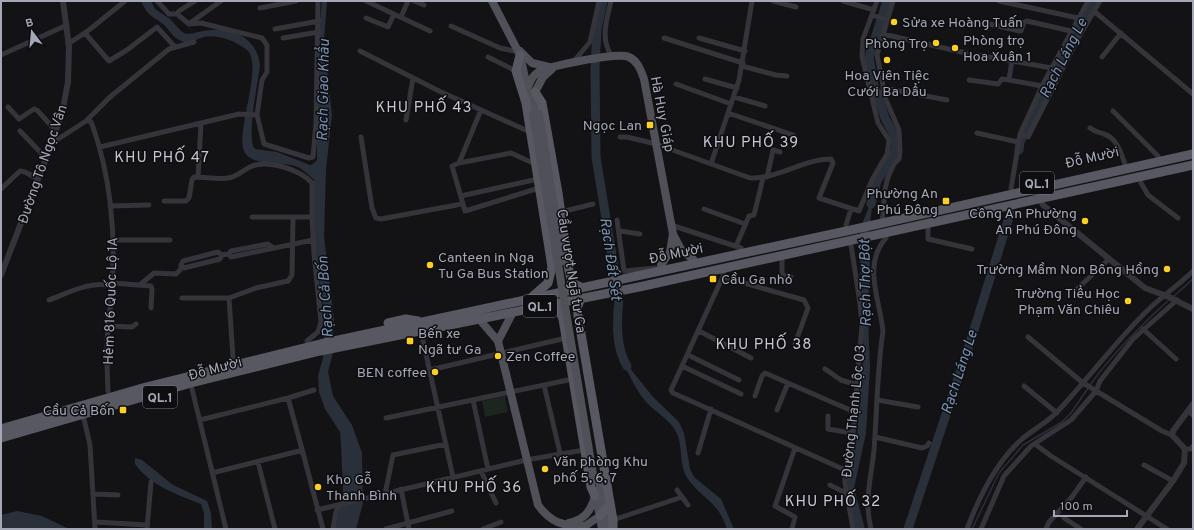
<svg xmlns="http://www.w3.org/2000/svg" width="1194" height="530" viewBox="0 0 1194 530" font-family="Overpass,sans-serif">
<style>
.green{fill:#1d251f}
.water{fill:#293039}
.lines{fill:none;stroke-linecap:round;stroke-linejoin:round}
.stream{stroke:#293039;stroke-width:1.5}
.river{stroke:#293039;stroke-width:9}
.minor{stroke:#34343a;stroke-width:5}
.tertiary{stroke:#34343a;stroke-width:6}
.primary{stroke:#505059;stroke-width:8}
.trunk{stroke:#585862;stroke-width:9}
.primary-bridge{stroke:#505059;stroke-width:8}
.poi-dot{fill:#fad026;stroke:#0e0e10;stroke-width:1.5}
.labels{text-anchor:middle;stroke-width:3;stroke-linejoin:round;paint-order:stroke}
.shield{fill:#0e0e10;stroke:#777984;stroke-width:1}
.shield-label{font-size:13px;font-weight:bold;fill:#a4a7b6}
.poi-label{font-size:14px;fill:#a4a7b6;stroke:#0e0e10;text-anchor:start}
.street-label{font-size:14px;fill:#a4a7b6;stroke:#0e0e10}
.water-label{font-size:15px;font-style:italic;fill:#7990b3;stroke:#0e0e10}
.neighbourhood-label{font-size:15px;letter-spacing:1px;fill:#c5c7d2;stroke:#0e0e10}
</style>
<rect width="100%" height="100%" fill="#131315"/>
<path class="green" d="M505,396L508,412L485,417L482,401Z"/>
<path class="water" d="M141,1H151L155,9L170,19L181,31L186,34C195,34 202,30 211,30C236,28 258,40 260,66C258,81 246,139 255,149L277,152L310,165L313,164L317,160V56L322,1H327L324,41L332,115L326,169L324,236L334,320L333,352L328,372L333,396L352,425L362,453L363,503L356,529H335L343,490L341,444L340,432L325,409L319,392L318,376L323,358L325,322L314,236V180C308,174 303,169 295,166C280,161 248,168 243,148C238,126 263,64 247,50C236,41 217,34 204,37C196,39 189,45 181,41C173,38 169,29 163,24C151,15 148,16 141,1Z
M874,193L868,238L870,259L868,318L870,368L866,433L854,488L865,529H855L846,475L857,435L861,373L864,359L859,238L863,222Z
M621,357L653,397L679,422L684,433L690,469L694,477L721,499L734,529H727C718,501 703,500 688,479C678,465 684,444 675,430C668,419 657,413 648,404C636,391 628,373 621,357Z
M135,458L142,460L173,485L207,501L211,513L212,529H204V513L201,504C176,494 151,486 135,464Z
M17,511L42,516L69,529H1V515Z"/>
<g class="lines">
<path class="stream" d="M1174,296L1193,279
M1090,385C1113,353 1140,326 1169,300
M972,529L999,473L1023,445L1062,422L1071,413L1088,388"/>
<path class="river" d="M603,1L597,29L595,68L596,157L619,298C617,319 615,347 627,366
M1019,150L1020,142L1047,85L1093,1
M871,204L877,181L891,159L896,147L894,135L885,118L874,86L869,57L887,1
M908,529L973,333L1010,214"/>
<path class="minor" d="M157,1L169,14H177
M195,1L179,11L177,14L189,24L201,23L262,38L267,45V72L262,80L257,115L264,144L309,158L313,157L316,123L318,1
M366,1L430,31
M414,1L424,5
M611,1C607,19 600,38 611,55
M773,1L796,7
M843,1L874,10
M999,1L1078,18
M260,8L296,1
M1095,12L1193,94
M872,15L887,20
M401,17L408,1
M366,18L388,27L394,14
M981,22L1019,31H1021L1024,22L1027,21L1071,31
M190,23L221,1
M451,26L500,48L519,52
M275,29L319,21
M85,33L109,61L127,50L157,27L175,47
M883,34L966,53
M283,38L319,32
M664,38L743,63
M699,38L745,51
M68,44L89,30L125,1
M360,51L439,91L530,132
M1,55L67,25
M977,55L1052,68
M488,57L516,71
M1102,57L1121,33
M1012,60L1009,80L1042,86
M574,61L590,42L599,1
M742,66L776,75L787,76
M705,79L737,88
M969,80L998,84L1002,79L1009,80
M676,84L731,104
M883,88L947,100
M871,95L884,92
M734,97L765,106
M8,107L19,119L34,109L37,110L56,131
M1113,111L1158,156
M728,113L793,135
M406,120L413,78
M86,121H90L92,124C110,174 116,232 112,285C112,299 109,313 108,328C106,349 107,370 108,391
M1090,128C1097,133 1097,131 1104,134C1117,138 1121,153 1125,164
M20,131L46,158
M977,133L1018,142
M1020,134L1028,137L1077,40L1100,1
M361,137L372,208L376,218L381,219L462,204
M620,137H627L656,144L750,178C778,179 804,159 831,159L833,163L819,198L859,211L872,180L887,154L889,140L878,123L862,57L863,39L877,1
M52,143L86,121L110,97L169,49L194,42
M100,147L239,114L257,115
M459,163L481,110
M535,164L511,153L459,163L452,166L465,211L539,188
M711,164L739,80L752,1
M198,177L201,123
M767,177L773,150L780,152
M1141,183L1148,195L1178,218
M1,189L20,171L25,172L38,179
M1011,189L1020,134L1042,86L1088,1
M461,196L538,179
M164,201H186L189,198L192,180L194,177C205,177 218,180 228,178C236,177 242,171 250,167C266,159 300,169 312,183V217H293L292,275L288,281L256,288L229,298H182
M110,206L149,205
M704,209L745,224
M561,212L593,204
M252,217H293
M617,220L624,271L655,268
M882,223L885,189L888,177L894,164L899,159L900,151L899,130L886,100L877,55L893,1
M671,225L741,248
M846,225L851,209
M928,228V239L972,249
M620,231L640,234
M113,240H170
M851,245L860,303L862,325L852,445L845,470V483L853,529
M736,246L749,216L754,215L763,178
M272,247L268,244L231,251L229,254L231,257L313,240
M222,255L220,259L184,268L181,265L183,261L218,252L222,255L229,254
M782,260V275L791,277
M724,274L671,390L673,393L845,470
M723,277L804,300L808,308L795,344
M113,283L151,286L152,289L151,308
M141,284L154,273L176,274L181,269V265
M1077,289L1109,259
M229,298L233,358
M49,300C68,293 92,280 112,286
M108,326L132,327L136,324
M1143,329L1176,359
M699,331L751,358
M422,336L453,477
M1028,337L1083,383L1162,431L1172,435
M307,341L318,332L321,322L314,254L312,217
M688,355L739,380
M682,366L741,394
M825,369L841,380L857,385
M430,370L566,338
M544,385L560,453
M1024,386L1057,413
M192,389L226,529
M755,396L762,376L765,373L850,410L854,415
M288,398L314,390
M473,400L488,469
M877,400L918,407
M777,410L788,383
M1188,411L1193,415
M828,416V429L852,433
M386,418L573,379
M84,419L90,445L95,529
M200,420L288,398L303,453
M875,437L922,448L927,446L929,443
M1035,444L1051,456L1167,529
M1185,449H1191L1193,446
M698,453L711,409
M258,462L275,529
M1144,465L1173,481
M481,471L496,503
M212,473L299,451L303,453L323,529
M830,485L848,494
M401,489L409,529
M677,490L688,505
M94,494L118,495
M385,494L393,455L446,444
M317,510L526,460L584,450
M1064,518L1081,529
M613,520L682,497
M96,522L147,525
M147,529L151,482
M333,529L336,512L339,505
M386,529L452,511
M483,529L501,522
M792,529L795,517L775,506L795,448
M871,529C864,500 871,479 874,450C877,411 877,371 883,331C880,300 862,265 886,238
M967,529C979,497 996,462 1022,439C1034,429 1048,422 1058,411C1090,377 1117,339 1151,307C1165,294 1180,284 1193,271
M981,529L1004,476L1031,446L1071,420L1096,391L1100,381L1133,339L1177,300
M1046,529L1049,522L1072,497L1086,477"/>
<path class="tertiary" d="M1040,199L1043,205L1145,288L1169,297L1193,309
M1,275L52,143L63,108L68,82L69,47L63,1
M1137,529L1173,481L1184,463L1185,449L1172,435L1173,431L1193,404"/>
<path class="primary" d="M492,1L520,55L533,114
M520,51L532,63L549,67
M527,89C530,83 531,77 537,73C547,66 617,52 629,57C638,61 641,71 644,79L673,234L682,251L693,259
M535,92L543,77L552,69
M535,94L539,114
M661,265L670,252L673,234
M479,319L498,341L538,505C551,523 563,526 585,526L600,516
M498,341L513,312
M599,479L608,529
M595,491L602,529
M569,523C584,520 591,511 595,496"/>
<path class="trunk" d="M520,55L516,71L526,103L552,267L548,283L532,297
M535,92L542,103L558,193L569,271L572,283L581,287
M581,298L577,308L578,316L613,520V529
M548,305L559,310L563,319L591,487L595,496
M388,323L406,319L418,321
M1,429L146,387L320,344L851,230L1193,154
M1,438L191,383L320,351L639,287L1193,165
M600,516L605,509"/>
<path class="primary-bridge" d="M533,114L594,480
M539,114L563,261"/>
</g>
<g class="poi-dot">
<circle cx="894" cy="22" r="4"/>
<circle cx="936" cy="43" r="4"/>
<circle cx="955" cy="48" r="4"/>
<circle cx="887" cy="60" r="4"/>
<rect x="646" y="121" width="8" height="8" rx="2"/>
<rect x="942" y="197" width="8" height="8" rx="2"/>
<circle cx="1085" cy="221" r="4"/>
<circle cx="430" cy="265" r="4"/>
<circle cx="1167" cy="269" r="4"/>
<rect x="709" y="275" width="8" height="8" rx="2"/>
<circle cx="1128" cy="301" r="4"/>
<rect x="406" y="337" width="8" height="8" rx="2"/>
<circle cx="498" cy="356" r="4"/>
<circle cx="435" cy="372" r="4"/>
<rect x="119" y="406" width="8" height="8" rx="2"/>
<circle cx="545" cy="469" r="4"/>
<circle cx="318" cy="487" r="4"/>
</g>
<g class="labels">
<g class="shield">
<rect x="1020" y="172" width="34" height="22" rx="3"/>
<rect x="523" y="295" width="34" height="22" rx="3"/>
<rect x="143" y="386" width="34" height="22" rx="3"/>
</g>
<g class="shield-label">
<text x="1037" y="188">QL.1</text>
<text x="540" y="311">QL.1</text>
<text x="160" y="402">QL.1</text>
</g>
<g class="poi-label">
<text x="902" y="27">Sửa xe Hoàng Tuấn</text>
<text x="963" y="45">Phòng trọ<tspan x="963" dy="16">Hoa Xuân 1</tspan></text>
<text x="928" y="48" text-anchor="end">Phòng Trọ</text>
<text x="887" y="80" text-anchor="middle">Hoa Viên Tiệc<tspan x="887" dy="16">Cưới Ba Dẩu</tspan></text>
<text x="642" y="130" text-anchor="end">Ngọc Lan</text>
<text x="938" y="198" text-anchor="end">Phường An<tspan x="938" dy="16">Phú Đông</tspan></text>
<text x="1077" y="218" text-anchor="end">Công An Phường<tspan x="1077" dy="16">An Phú Đông</tspan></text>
<text x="438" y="262">Canteen in Nga<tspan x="438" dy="16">Tu Ga Bus Station</tspan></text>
<text x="1159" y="274" text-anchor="end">Trường Mầm Non Bông Hồng</text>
<text x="721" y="284">Cầu Ga nhỏ</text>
<text x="1120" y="298" text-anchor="end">Trường Tiểu Học<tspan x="1120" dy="16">Phạm Văn Chiêu</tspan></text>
<text x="418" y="338">Bến xe<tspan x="418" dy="16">Ngã tư Ga</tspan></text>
<text x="506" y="361">Zen Coffee</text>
<text x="427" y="377" text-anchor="end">BEN coffee</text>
<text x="115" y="415" text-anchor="end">Cầu Cả Bốn</text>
<text x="553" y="466">Văn phòng Khu<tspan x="553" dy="16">phố 5, 6, 7</tspan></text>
<text x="326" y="484">Kho Gỗ<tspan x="326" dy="16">Thanh Bình</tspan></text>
</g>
<g class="street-label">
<text transform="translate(663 114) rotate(79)" y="5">Hà Huy Giáp</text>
<text transform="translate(1092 157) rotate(-13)" y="5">Đỗ Mười</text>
<text transform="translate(42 164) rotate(-71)" y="5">Đường Tô Ngọc Vân</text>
<text transform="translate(676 253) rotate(-12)" y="5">Đỗ Mười</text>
<text transform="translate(572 271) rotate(81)" y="5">Cầu vượt Ngã tư Ga</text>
<text transform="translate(110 301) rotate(-88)" y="5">Hẻm 816 Quốc Lộ 1A</text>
<text transform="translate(215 368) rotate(-15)" y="5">Đỗ Mười</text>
<text transform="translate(853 411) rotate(-84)" y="5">Đường Thạnh Lộc 03</text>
</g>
<g class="water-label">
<text transform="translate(1063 58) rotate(-63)" y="5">Rạch Láng Le</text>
<text transform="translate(323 90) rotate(-89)" y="5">Rạch Giao Khẩu</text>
<text transform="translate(611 259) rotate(82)" y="5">Rạch Đất Sét</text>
<text transform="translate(865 283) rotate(-91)" y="5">Rạch Thợ Bột</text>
<text transform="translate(325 297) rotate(-94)" y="5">Rạch Cả Bốn</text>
<text transform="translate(959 372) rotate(-72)" y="5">Rạch Láng Le</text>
</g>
<g class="neighbourhood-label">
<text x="424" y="112">KHU PHỐ 43</text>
<text x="751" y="147">KHU PHỐ 39</text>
<text x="162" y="162">KHU PHỐ 47</text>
<text x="764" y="349">KHU PHỐ 38</text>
<text x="474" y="492">KHU PHỐ 36</text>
<text x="833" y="506">KHU PHỐ 32</text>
</g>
</g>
<rect width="1194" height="530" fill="none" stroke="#a4a7b6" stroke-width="4"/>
<g transform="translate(32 32) rotate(344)" stroke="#0e0e10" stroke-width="3" paint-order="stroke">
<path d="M0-3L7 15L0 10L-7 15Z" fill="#a4a7b6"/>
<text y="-6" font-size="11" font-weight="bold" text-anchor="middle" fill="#a4a7b6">B</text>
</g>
<path d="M1054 510v6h73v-6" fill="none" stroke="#a4a7b6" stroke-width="2"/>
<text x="1060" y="510" font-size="12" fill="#a4a7b6" stroke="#0e0e10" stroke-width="3" paint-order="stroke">100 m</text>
</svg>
